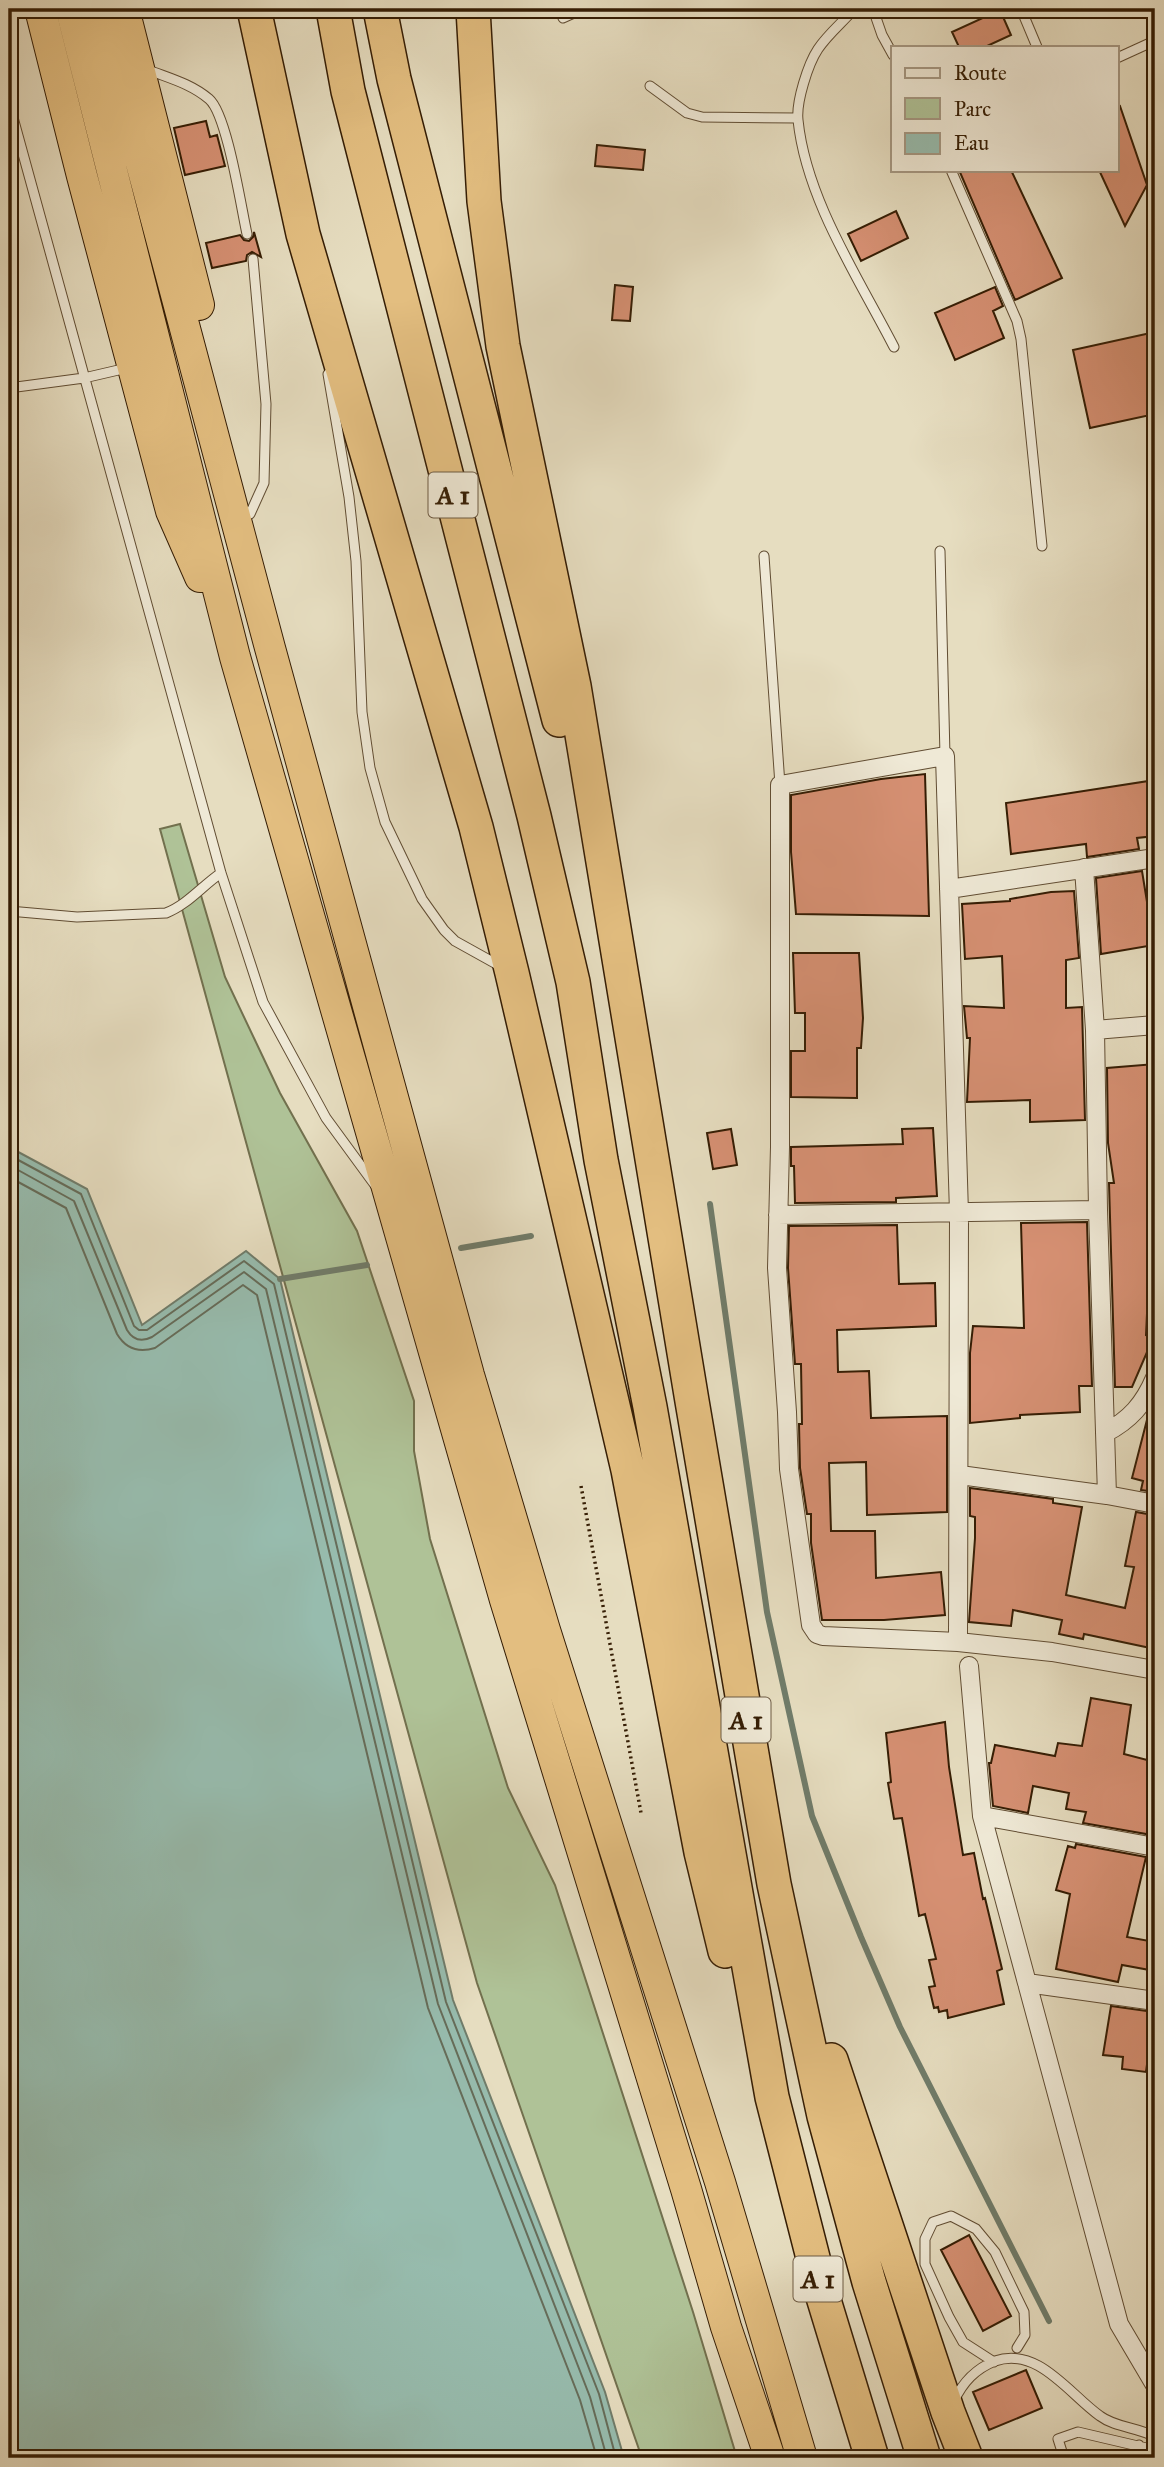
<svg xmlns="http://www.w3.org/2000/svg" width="1164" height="2467" viewBox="0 0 1164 2467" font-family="'IM FELL Great Primer',serif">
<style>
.green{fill:#afc297;stroke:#72704e;stroke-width:2}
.water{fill:#97bcae;stroke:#707c6a;stroke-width:2}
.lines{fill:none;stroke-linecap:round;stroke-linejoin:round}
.shore{stroke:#666c59;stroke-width:2}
.stream{stroke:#707c6a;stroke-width:6}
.building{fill:#d69073;stroke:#351d04;stroke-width:2}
.service-casing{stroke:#614d33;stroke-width:11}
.minor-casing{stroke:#614d33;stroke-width:20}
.trunk-casing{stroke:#351d04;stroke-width:32}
.motorway-casing{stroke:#351d04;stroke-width:36}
.path{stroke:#351d04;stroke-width:3.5;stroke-dasharray:2 3.5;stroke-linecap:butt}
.service{stroke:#efe9d6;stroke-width:9}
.minor{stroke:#efe9d6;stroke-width:18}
.trunk{stroke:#e3be80;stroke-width:30}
.motorway{stroke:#e3be80;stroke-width:33}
.labels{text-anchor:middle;stroke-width:6;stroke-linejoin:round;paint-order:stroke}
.shield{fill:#efe9d6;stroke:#6d5a43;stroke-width:2}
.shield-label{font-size:26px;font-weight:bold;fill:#351d04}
</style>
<rect width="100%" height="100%" fill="#e6ddc0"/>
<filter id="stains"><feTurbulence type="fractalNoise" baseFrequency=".00286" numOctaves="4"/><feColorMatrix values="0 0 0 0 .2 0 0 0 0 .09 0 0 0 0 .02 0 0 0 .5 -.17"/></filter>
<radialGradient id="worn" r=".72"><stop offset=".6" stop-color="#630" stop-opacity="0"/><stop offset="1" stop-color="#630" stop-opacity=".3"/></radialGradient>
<path class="green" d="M180,824L225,977L280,1093L357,1231L414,1401V1451L430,1539L508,1788L555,1885L693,2312L737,2458H642L477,1983L160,829Z"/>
<path class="water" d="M9,1147L87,1189L142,1325L246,1251L280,1279L453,2000L605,2392L624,2458H9Z"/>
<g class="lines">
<path class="shore" d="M9,1155L81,1194L134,1326L139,1330H147L244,1261L274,1284L446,2002L599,2394L616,2458
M9,1165L74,1201L127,1330C133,1340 142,1342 152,1337L244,1272L266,1289L438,2004L590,2397L607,2458
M9,1177L66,1208L117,1334C126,1349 139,1353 155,1348L243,1285L257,1295L428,2008L580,2400L597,2458"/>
<path class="stream" d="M710,1204L767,1612L812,1816L861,1937L900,2027L1049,2321
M461,1248L531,1236
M280,1279L367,1265"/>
</g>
<path class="building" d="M1000,10L1011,35L985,47H959L952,32Z
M1120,106L1147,185L1125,226L1099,170H1117V107Z
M206,121L210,137L217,135L225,166L185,175L174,128Z
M597,145L645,150L643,170L595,166Z
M959,170H1011L1062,278L1015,300Z
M896,211L908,238L861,261L848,234Z
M254,232L261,257L252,252L247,255L246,261L212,268L206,243L240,235L244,240L249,241L253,237Z
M615,285L633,287L630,321L612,320Z
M995,287L1003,306L993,311L1004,338L955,360L935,313Z
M1155,332V414L1090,428L1073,350Z
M925,774L929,916L796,914L791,852V795L881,779Z
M1155,780V836L1137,838L1139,849L1087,857L1086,844L1011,854L1006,803Z
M1142,871L1154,945L1101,954L1096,878Z
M1074,891L1079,958L1066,960V1008L1082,1007L1085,1120L1030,1122V1100L967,1102L970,1038H967L964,1006L1004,1008L1002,956L965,959L962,904L1010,901V899L1051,892Z
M793,953H859L863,1018L861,1048H857V1098L791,1097V1051H805V1013H795Z
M1155,1064V1185H1153L1146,1335L1154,1336L1132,1387H1115L1109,1183H1114L1108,1143L1107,1068Z
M933,1128L937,1196L896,1198V1202L795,1203L794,1166H791V1147L903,1144L902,1129Z
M731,1129L737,1165L713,1169L707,1133Z
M1087,1222L1092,1386H1079L1080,1412L1020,1415V1418L970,1423V1353L973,1326L1024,1328L1021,1223Z
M897,1225L899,1284L935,1283L936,1326L837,1330L838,1372L869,1371L871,1418L947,1416V1512L867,1515L866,1462L829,1463L831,1531H875L876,1578L941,1572L945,1615L884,1620H822L811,1543V1514H807L800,1468L799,1424H802L801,1364H795L788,1268L789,1226Z
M1149,1412H1155V1492L1141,1490L1143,1481L1132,1478Z
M970,1488L1053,1499V1503L1082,1507L1066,1595L1125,1608L1134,1567L1125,1566L1136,1512L1153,1515L1148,1540L1155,1542V1649L1084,1634L1083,1639L1059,1634L1062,1620L1013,1610L1011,1626L969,1622L975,1538V1517L970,1516Z
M1091,1698L1131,1705L1124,1754L1155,1762V1823L1152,1835L1083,1823L1086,1812L1066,1809L1069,1793L1033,1786L1028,1813L993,1806L989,1763H991L995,1745L1055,1756L1058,1743L1082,1746Z
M945,1722L949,1767L963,1855L974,1853L983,1899L985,1898L1002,1969L997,1971L1004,2004L948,2018L947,2010L939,2012L938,2007L934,2008L929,1987L935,1986L929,1960L936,1959L925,1914L919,1916L902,1818L894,1819L888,1783L891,1782L886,1733Z
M1076,1844L1146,1857L1127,1937L1155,1942V1971L1122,1965L1118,1982L1056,1969L1070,1894L1056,1890L1068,1846L1075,1848Z
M1111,2006L1154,2012L1146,2072L1122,2069L1123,2057L1103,2055Z
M969,2235L1011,2316L983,2331L941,2250Z
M1026,2370L1042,2408L989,2430L973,2392Z"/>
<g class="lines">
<g class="service-casing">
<path id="service" d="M854,9C843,22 828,34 818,49C808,64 796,102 798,120C806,199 858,277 894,347
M873,9L882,35L893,55
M1021,9L1037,47
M563,18L583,9
M1117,58L1152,42L1155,37
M146,69C168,78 190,83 209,99C227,114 241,207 247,234
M650,86L687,113L702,117L797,118
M9,103L221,873L263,1002L326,1118L375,1185
M951,170L1017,321L1021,339L1042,546
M328,374L349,497L356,561L362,712L370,768L385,822L422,899L444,930L455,941L500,966
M9,388L84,378L127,368
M250,514L264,483L266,404L253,259
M940,551L945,756
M764,556L780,785
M9,911L77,917L166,913C187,905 202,886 221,873
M994,2362L963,2342L949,2317L925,2264V2239L933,2222L951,2216L976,2229L995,2252L1024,2312L1025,2335L1017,2348
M954,2401C963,2382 975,2369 995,2361C1038,2346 1069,2394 1100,2416C1116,2428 1138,2427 1155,2437
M1139,2445L1148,2458
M1064,2458L1058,2439L1078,2432L1155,2450"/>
</g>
<g class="minor-casing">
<path id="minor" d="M1084,868L1095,1030L1098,1210L1107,1495
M949,889L1155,858
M1095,1030L1155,1025
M778,1215L1098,1210
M1105,1433C1130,1420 1144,1404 1155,1378
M960,1475L1107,1495L1155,1504
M958,1642L959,1213L945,756L780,785V1147L777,1268L787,1412L789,1469L811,1625L817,1634L823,1636L958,1642L1052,1652L1155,1670
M969,1666L982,1816L1119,2324L1155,2385
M982,1816L1155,1847
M1027,1983L1155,2001"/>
</g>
<g class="trunk-casing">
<path id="trunk" d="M40,9L82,176L171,511L200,577
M71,9L235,657L505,1600L686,2189L726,2327L770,2458
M100,9L270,648L469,1375L545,1630L720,2182L802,2458
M124,9L199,305"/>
</g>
<g class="motorway-casing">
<path id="motorway" d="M254,9L303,234L476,827L512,973L628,1470L701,1852L725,1951
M333,9L348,91L534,816L573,982L601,1160L650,1407L772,2097L823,2297L872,2458
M380,9L394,79L559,720
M473,9L484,201L503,346L574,686L692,1401L774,1884L824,2116L869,2282L924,2458
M831,2060L948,2412L966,2458"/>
</g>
<path class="path" d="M581,1486L641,1813"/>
<use href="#service" class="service"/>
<use href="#minor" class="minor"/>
<use href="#trunk" class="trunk"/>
<use href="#motorway" class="motorway"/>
</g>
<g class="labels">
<g class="shield">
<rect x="428.5" y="472.5" width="49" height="45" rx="5"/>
<rect x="721.5" y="1697.5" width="49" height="45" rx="5"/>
<rect x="793.5" y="2256.5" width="49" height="45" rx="5"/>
</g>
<g class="shield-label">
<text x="453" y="504">A 1</text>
<text x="746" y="1729">A 1</text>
<text x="818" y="2288">A 1</text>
</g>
</g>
<rect width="1164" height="2467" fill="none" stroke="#e6ddc0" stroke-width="35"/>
<rect x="10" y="10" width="1143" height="2446" fill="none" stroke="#351d04" stroke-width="3.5"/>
<rect x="18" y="18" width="1129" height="2432" fill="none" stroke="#351d04" stroke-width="2"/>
<rect x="891" y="46" width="228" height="126" fill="#efe9d6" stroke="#a59782" stroke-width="2"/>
<rect x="905" y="68" width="35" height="10" fill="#efe9d6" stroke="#a59782" stroke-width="2"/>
<text x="954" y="80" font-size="21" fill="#351d04">Route</text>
<rect x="905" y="98" width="35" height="21" fill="#afc297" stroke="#a59782" stroke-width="2"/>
<text x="954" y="116" font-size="21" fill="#351d04">Parc</text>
<rect x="905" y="133" width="35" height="21" fill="#97bcae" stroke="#a59782" stroke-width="2"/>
<text x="954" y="150" font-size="21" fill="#351d04">Eau</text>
<rect width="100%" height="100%" filter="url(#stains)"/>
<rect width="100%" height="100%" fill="url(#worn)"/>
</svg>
